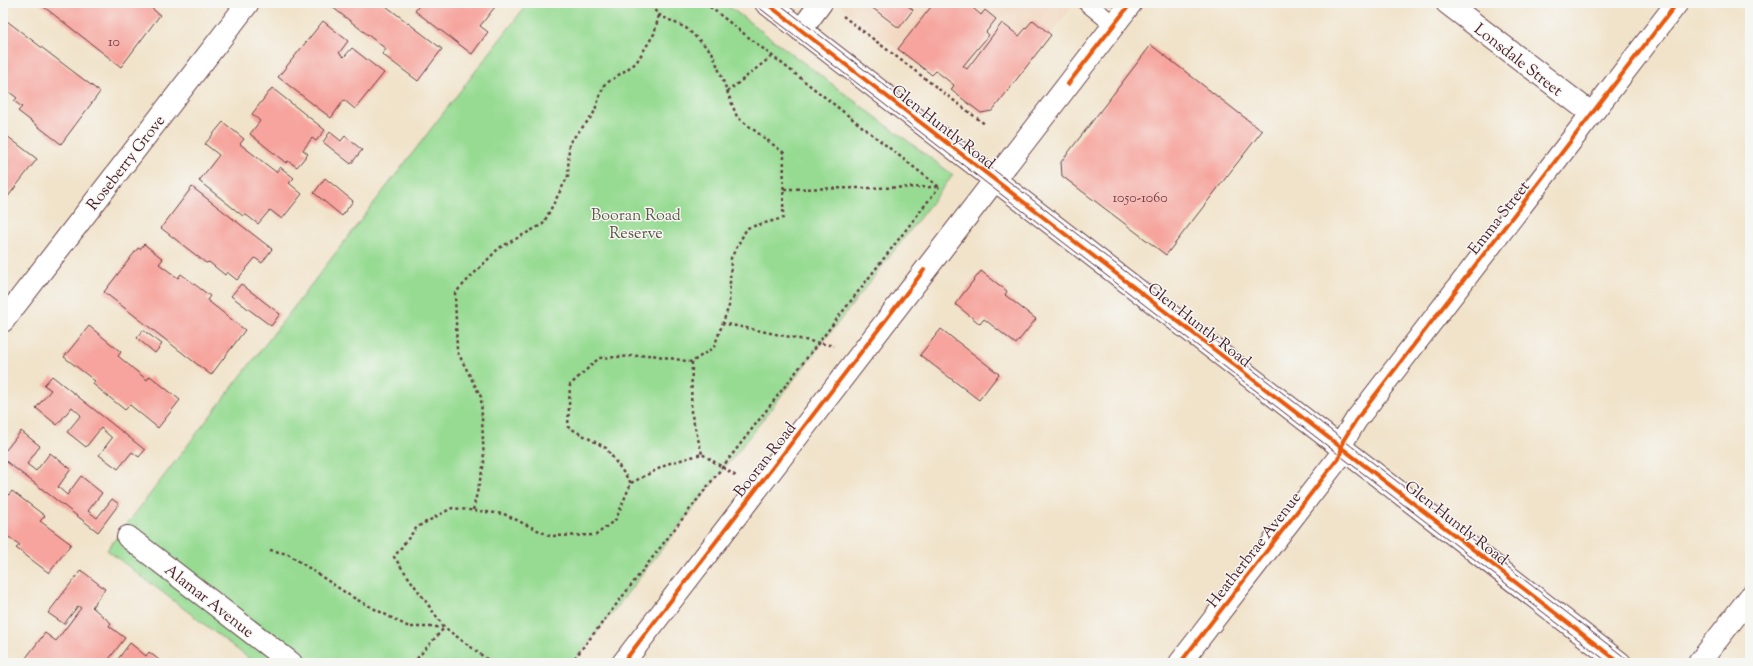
<svg xmlns="http://www.w3.org/2000/svg" width="1753" height="666" viewBox="0 0 1753 666" font-family="'Sorts Mill Goudy',serif">
<style>
.built{fill:#f2d5bd}
.green{fill:#97db93;stroke:#707d5f}
.building{fill:#f6a49d}
.lines{fill:none;stroke-linecap:round;stroke-linejoin:round}
.lane-casing{stroke:#633c43;stroke-width:19}
.street-casing{stroke:#633c43;stroke-width:24}
.secondary-casing{stroke:#633c43;stroke-width:24}
.path{stroke:#633c43;stroke-width:2.5;stroke-dasharray:3 3;stroke-linecap:butt}
.lane{stroke:#fff;stroke-width:17}
.street{stroke:#fff;stroke-width:22}
.secondary{stroke:#fff;stroke-width:22}
.tram{stroke:#4a1f2b;stroke-width:1}
.cycleway-casing{stroke:#f6f6f2;stroke-width:6}
.cycleway{stroke:#e8590c;stroke-width:4}
.labels{text-anchor:middle;stroke-width:3;stroke-linejoin:round;paint-order:stroke}
.number-label{font-size:14px;fill:#754048}
.street-label{font-size:16px;fill:#4a1f2b;stroke:#f6f6f2}
.park-label{font-size:16px;fill:#61574a;stroke:#f6f6f2}
</style>
<rect width="100%" height="100%" fill="#f6f6f2"/>
<filter id="ink" filterUnits="userSpaceOnUse"><feTurbulence type="fractalNoise" baseFrequency=".025" numOctaves="2"/><feDisplacementMap in="SourceGraphic" scale="8" xChannelSelector="R" yChannelSelector="G"/><feConvolveMatrix kernelMatrix="1 2 1 2 8 2 1 2 1" color-interpolation-filters="sRGB"/></filter>
<filter id="wash" filterUnits="userSpaceOnUse"><feTurbulence type="fractalNoise" baseFrequency=".012" numOctaves="4" result="noise"/><feDisplacementMap in="SourceGraphic" scale="16" xChannelSelector="R" yChannelSelector="G"/><feGaussianBlur stdDeviation="0.9" result="paint"/><feColorMatrix in="noise" values="0 0 0 0 0 0 0 0 0 0 0 0 0 0 0 0 0 1.4 0 .05"/><feComposite in="paint" operator="in"/></filter>
<g filter="url(#wash)">
<rect width="100%" height="100%" fill="#f1e3ca"/>
<path class="built" d="M837,3H1075L992,111L981,113Z"/>
<path class="green" d="M528,3H724L953,175L573,663H255L107,550Z"/>
<g id="blocks">
<path class="building" d="M39,3H145L160,15L121,67Z
M327,3H382L442,49L418,81L382,54L386,49Z
M421,3H498L480,26L488,32L472,54L415,11Z
M866,3H911L908,6L913,10L899,28Z
M934,3H967L981,15L985,10L996,19L986,32L989,35L963,66L967,69L1002,23L1019,36L1033,20L1051,35L992,111L981,113L951,90L954,85L936,71L932,75L898,49Z
M3,18L100,92L61,144L18,111L22,107L14,101L17,98L3,87Z
M323,21L348,41L339,53L344,57L352,48L384,73L355,109L344,100L331,118L278,77Z
M1151,45L1262,131L1166,255L1062,176L1061,162Z
M272,88L325,130L316,141L312,138L303,150L308,154L297,167L288,161L286,163L250,134L260,121L252,114Z
M223,122L244,139L240,144L276,172L280,167L294,178L289,183L302,194L282,219L270,210L258,224L245,214L243,216L199,181L219,155L205,144Z
M330,132L341,141L345,136L362,150L351,164L323,142Z
M3,133L37,159L3,203Z
M325,178L353,201L342,216L314,193Z
M192,187L272,249L262,263L255,258L237,280L227,272L225,275L209,262L206,263L161,228Z
M144,244L163,259L159,264L178,278L181,274L210,296L207,300L245,330L211,375L104,292L138,248L140,249Z
M981,271L1007,291L1005,295L1036,319L1016,344L984,319L980,324L955,304Z
M241,284L280,314L271,326L231,296Z
M89,326L121,352L118,356L147,380L150,376L180,400L158,428L130,405L125,410L93,384L95,381L64,357Z
M941,329L999,374L979,400L920,355Z
M143,330L162,344L155,353L137,338Z
M52,376L145,450L139,457L132,452L118,469L99,455L112,438L101,428L86,447L67,432L81,415L72,407L57,425L36,408L51,390L44,385Z
M21,431L40,446L27,464L36,471L50,453L71,469L58,487L67,495L81,476L102,493L88,511L97,518L112,499L119,504L98,532L3,459V448L6,450Z
M3,491L9,495L12,491L45,516L40,521L71,544L49,573L16,548L20,545L3,533Z
M81,570L105,589L92,607L111,623L109,626L125,638L106,663H22L45,633L56,641L81,608L78,606L64,624L48,613Z
M130,643L146,656L149,652L163,663H115Z"/>
</g>
</g>
<g filter="url(#ink)">
<use href="#blocks" fill-opacity="0" stroke="#633c43" stroke-width="1"/>
<g class="lines">
<g class="lane-casing">
<path id="lane" d="M1087,3L1114,25"/>
</g>
<g class="street-casing">
<path id="street" d="M1447,3L1592,114
M801,30L821,3
M3,321L248,3
M128,537L291,663
M1180,663L1340,456L1343,441L1356,420L1677,3
M1699,663L1750,597"/>
</g>
<g class="secondary-casing">
<path id="secondary" d="M766,3L1620,663
M623,663L1131,3"/>
</g>
<path class="path" d="M705,3L939,187
M843,16L986,125
M727,92L772,56
M784,189L939,187
M722,323L834,346
M692,362L691,412L702,454
M631,483L670,463L702,454L736,476
M473,510L484,463L481,397L457,351L455,293L499,248L543,224L568,176L569,143L593,115L604,85L636,63L654,34L659,15
M270,550L288,554L352,597L409,627H443
M413,663L444,628
M492,663L444,627L394,557L417,527L452,508L504,514L550,536L596,535L616,519L631,483L606,448L568,427L570,385L599,358L652,355L692,362L714,347L729,306L731,258L747,228L783,218L784,153L737,117L712,52L686,28L659,15L648,3
M571,663L939,187"/>
<use href="#lane" class="lane"/>
<use href="#street" class="street"/>
<use href="#secondary" class="secondary"/>
<path class="tram" d="M753,3L1609,663
M778,3L1632,663"/>
<g class="cycleway-casing">
<path id="cycleway" d="M766,3L1620,663
M1068,84L1131,3
M623,663L924,270
M1180,663L1340,456L1343,441L1356,420L1677,3"/>
</g>
<use href="#cycleway" class="cycleway"/>
</g>
</g>
<g class="labels">
<g class="number-label">
<text x="114" y="46">10</text>
<text x="1140" y="202">1050-1060</text>
</g>
<g class="street-label">
<text transform="translate(1519 59) rotate(38)" y="6">Lonsdale Street</text>
<text transform="translate(944 126) rotate(38)" y="6">Glen Huntly Road</text>
<text transform="translate(125 162) rotate(-52)" y="6">Roseberry Grove</text>
<text transform="translate(1498 217) rotate(-52)" y="6">Emma Street</text>
<text transform="translate(1200 324) rotate(38)" y="6">Glen Huntly Road</text>
<text transform="translate(764 459) rotate(-52)" y="6">Booran Road</text>
<text transform="translate(1457 522) rotate(38)" y="6">Glen Huntly Road</text>
<text transform="translate(1253 549) rotate(-52)" y="6">Heatherbrae Avenue</text>
<text transform="translate(210 600) rotate(38)" y="6">Alamar Avenue</text>
</g>
<g class="park-label">
<text x="636" y="220">Booran Road<tspan x="636" dy="18">Reserve</tspan></text>
</g>
</g>
<rect width="1753" height="666" fill="none" stroke="#f6f6f2" stroke-width="16"/>
</svg>
